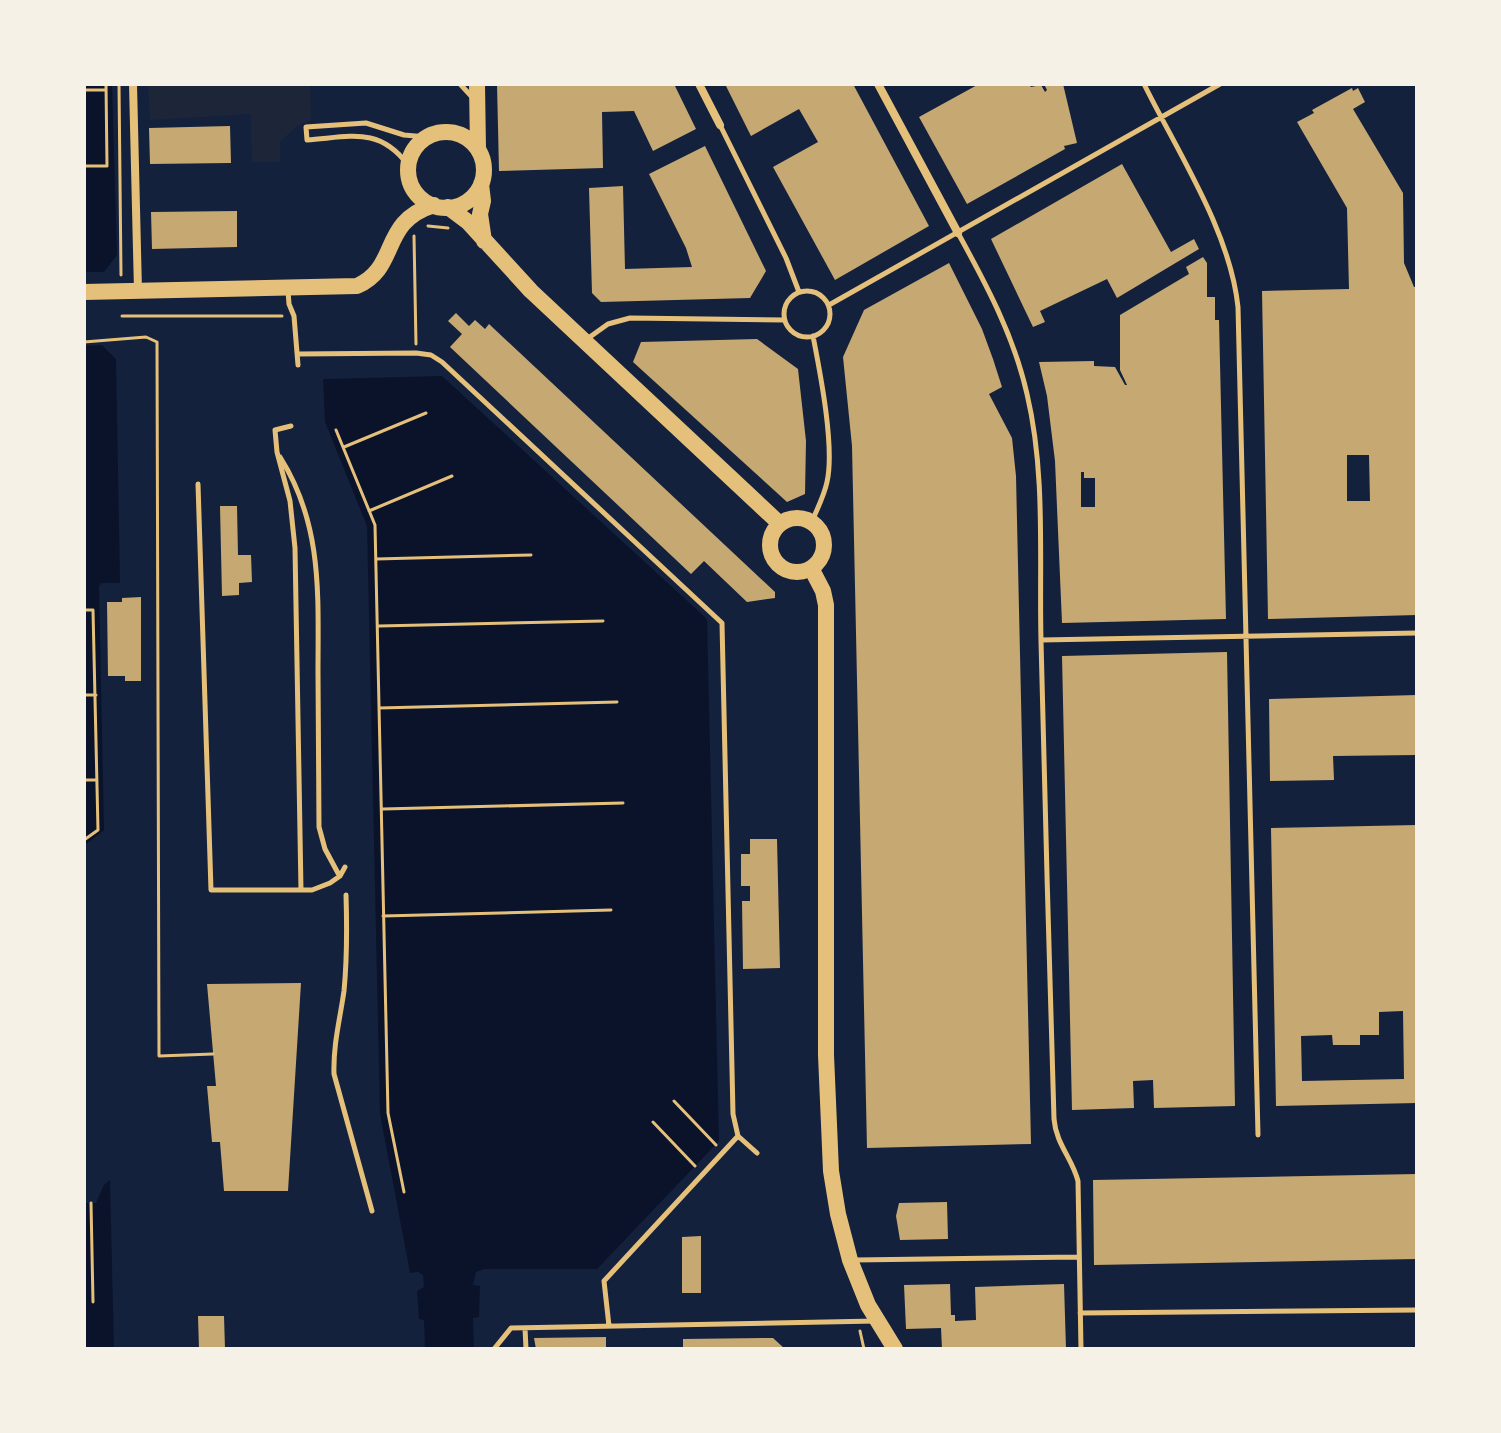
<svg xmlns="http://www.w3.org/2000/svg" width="1501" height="1433" viewBox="0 0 1501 1433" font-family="'Source Sans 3',sans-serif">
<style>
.green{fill:#1d2539}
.water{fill:#0b132b}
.building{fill:#c6a872;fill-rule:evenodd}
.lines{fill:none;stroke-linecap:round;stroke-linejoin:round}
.path{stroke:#e5c07b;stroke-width:3}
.service{stroke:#e5c07b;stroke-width:5}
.minor{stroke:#e5c07b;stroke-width:8}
.primary{stroke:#e5c07b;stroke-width:16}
</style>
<rect width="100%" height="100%" fill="#14213d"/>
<path class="green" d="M148,84H310L311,120L297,126L280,142V162H252L251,114L150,120Z"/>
<path class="water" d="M84,84H112L117,255L104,272H84Z
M102,345L116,359L120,583H101L99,586L104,830L84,846V346Z
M442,376L707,619L719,1141L597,1269H484L476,1272L473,1285L480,1286L479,1317L473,1318L474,1349H425L424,1320L419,1319L417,1291L424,1287L423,1275L418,1272L410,1273L380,1114L367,526L325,422L323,379Z
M110,1180L114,1349H84V1203H96L104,1185Z"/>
<path class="building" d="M497,84L675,86L696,129L653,151L634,111L602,112L603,168L499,171Z
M725,84H853L929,226L835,280L773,167L818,142L799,109L751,136Z
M979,84H1029L1031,87L1041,85L1045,92L1047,90L1044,84H1063L1077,143L1064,146L1065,149L967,204L919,117Z
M1352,88L1353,91L1358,88L1365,102L1353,109L1403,193L1404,263L1414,287H1417V615L1268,619L1262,291L1349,289L1347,208L1297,122L1314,113L1312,110ZM1347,455H1369L1370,501H1347Z
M230,126L231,163L150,164L149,128Z
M705,146L766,271L750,298L601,302L592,293L589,188L623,186L625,269L692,267L686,248L649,174Z
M1122,164L1171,252L1194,239L1199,249L1117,298L1107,279L1040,311L1045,322L1033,327L991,239Z
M237,211V247L152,249L151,212Z
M1203,257L1207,263V297H1215V320H1219L1226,619L1062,623L1055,461L1047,396L1039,362L1094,361V366L1115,367L1125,385H1127L1120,370V315L1189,274L1186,267ZM1081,472H1084V478H1095V507H1081Z
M949,263L982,329L993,359L1002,387L989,394L1012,438L1016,476L1031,1144L867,1148L852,446L843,357L864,310Z
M456,313L469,326L475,320L485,329L489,324L775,592V598L747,602L704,561L691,574L450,347L462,334L448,321Z
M757,339L798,369L806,441L805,494L787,502L633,362L641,342Z
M220,506H237L238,555H251L252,582L239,583V595L222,596Z
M141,597V681H125V676H108L107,602H122V598Z
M1227,652L1235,1106L1154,1108L1153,1080L1133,1081L1134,1108L1072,1110L1062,656Z
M1417,695V755L1333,756L1334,780L1270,781L1269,699Z
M1417,825V1103L1276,1106L1271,828ZM1403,1011L1404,1079L1302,1081L1301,1036L1332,1035L1333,1045H1360V1035H1379V1012Z
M750,839H777L780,968L743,969L742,901H750V886H741V854H750Z
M301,983L288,1191H224L220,1142H212L207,1086H216L207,984Z
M1417,1174V1259L1094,1265L1093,1180Z
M947,1202L948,1239L900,1240L896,1216L899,1203Z
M701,1236V1293H682V1237Z
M950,1284L951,1315H955V1321L976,1320L975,1287L1064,1284L1066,1349H942L941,1328L906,1329L904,1285Z
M198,1316H224L225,1349H199Z
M606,1337V1349H536L534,1338Z
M764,1338H773L785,1349H683V1339Z"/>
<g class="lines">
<path class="path" d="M119,84L121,275
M84,90H106
M84,166H107L106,84
M428,226L448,228
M414,236L416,344
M122,316H282
M84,342L146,337L157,342L159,1056L213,1054
M336,430L375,525L388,1113L404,1192
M344,447L426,413
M369,511L452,476
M376,559L531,555
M84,610H93L98,830L84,840
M379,626L603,621
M84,695H96
M379,708L617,702
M84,780H96
M383,809L623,803
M383,916L611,910
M674,1101L716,1145
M653,1122L695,1166
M91,1203L93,1302
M860,1331L864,1349"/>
<path class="service" d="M460,84L473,98
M1144,84C1178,153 1230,231 1238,307L1258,1135
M720,125L786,258L799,292
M408,165C379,126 350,137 307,140L306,127L366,123L404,135L427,137
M958,233C986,284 1014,336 1027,394C1046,474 1039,559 1041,641C1044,800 1050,960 1054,1119C1056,1144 1072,1158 1078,1181L1081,1349
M784 314a23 23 0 1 1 46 0a23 23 0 1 1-46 0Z
M288,291L289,304L294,316L298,365
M829,305L1220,84
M587,339L608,324L630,318L785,320
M298,354L416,353L431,355L442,362L722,623L733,1114L738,1136L757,1153
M291,426L275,430L277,452L290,501L295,548L301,890
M280,457C323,525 318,595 318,672C318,724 319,776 319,827L325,849L339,875
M198,484L211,890H312L330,883L340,876L345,867
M811,523C817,510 824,496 827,482C835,447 820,372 813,336
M1041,640L1417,633
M346,895C347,927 347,960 344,991C340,1019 333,1045 334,1074L372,1211
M855,1260L1079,1257
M1080,1313L1417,1310
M609,1326L604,1281L738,1136
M525,1328L526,1349
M494,1349L511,1328L876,1321"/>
<path class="minor" d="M133,84L138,291
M699,84L720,125
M878,84L958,233"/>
<path class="primary" d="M477,84L478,149
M408 170a38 38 0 1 1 76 0a38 38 0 1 1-76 0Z
M481,184L483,201L480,214L484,241
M448,207L468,222L531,291L780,524
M84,292L357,286C400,267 379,222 434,205
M770 545a27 27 0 1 1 54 0a27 27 0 1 1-54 0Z
M811,568L823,591L826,605V1055L831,1171L838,1214L850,1260L868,1305L895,1349"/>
</g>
<rect width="1501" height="1433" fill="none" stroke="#f6f1e7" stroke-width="172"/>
</svg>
